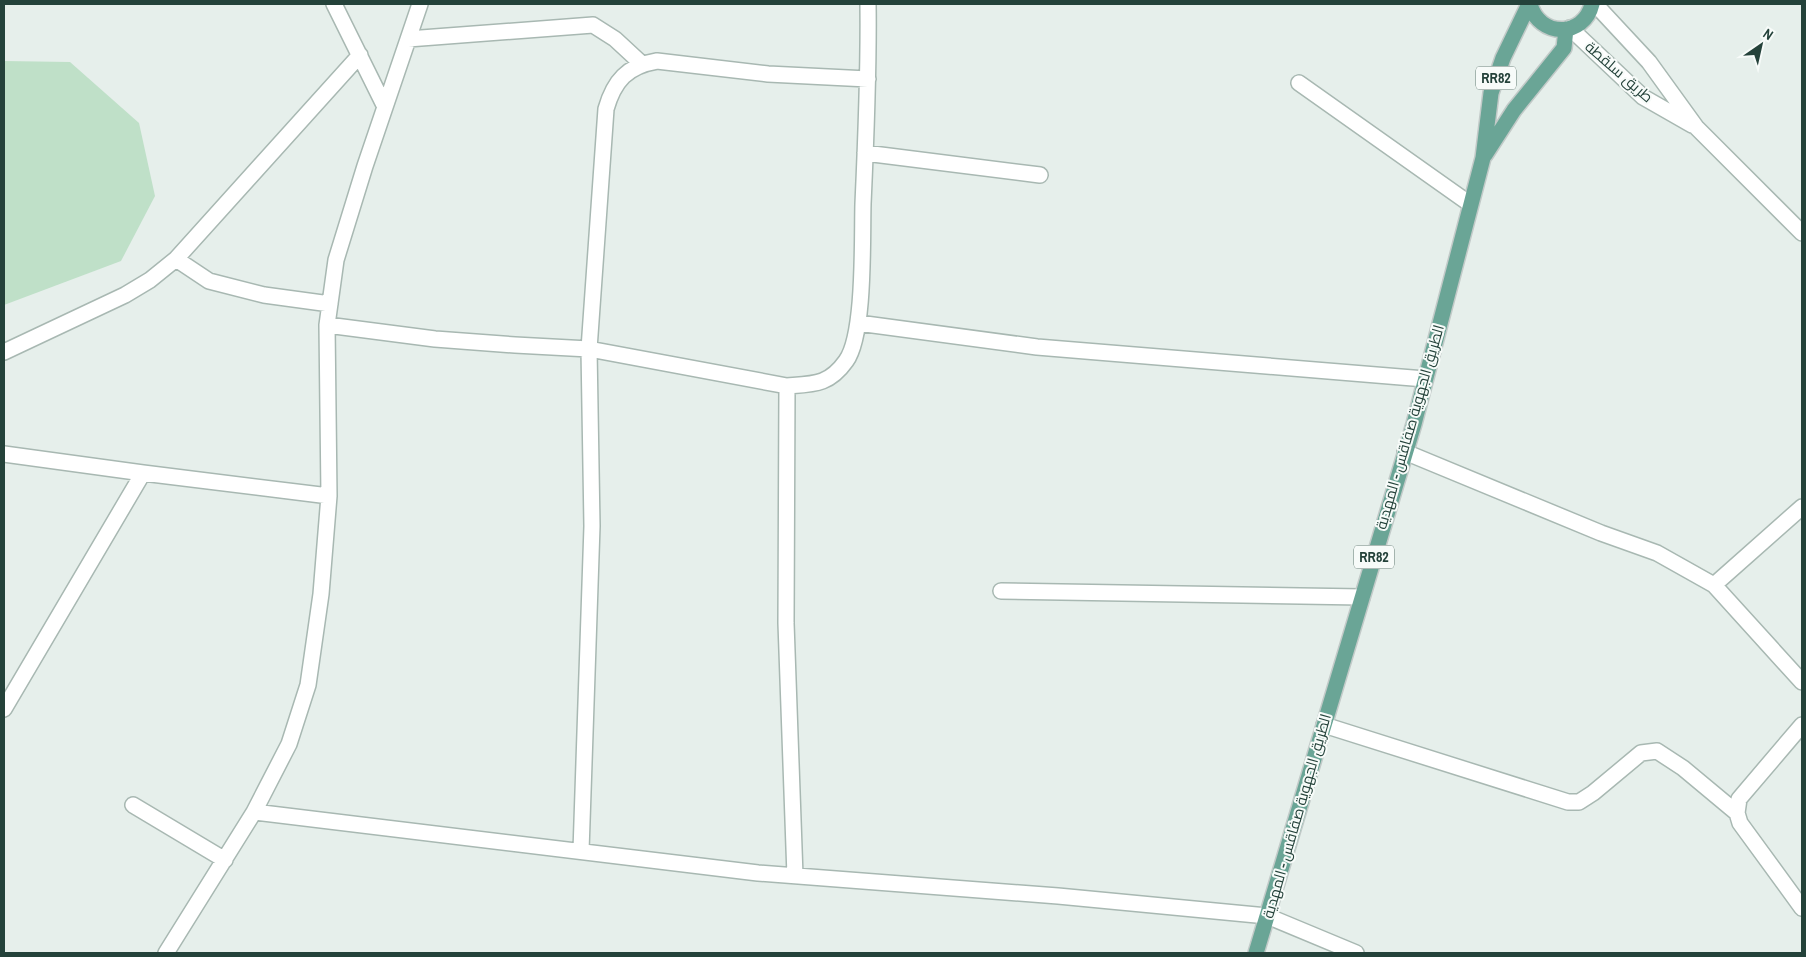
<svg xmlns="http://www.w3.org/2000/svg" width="1806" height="957" viewBox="0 0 1806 957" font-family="'Archivo Narrow',Cairo,sans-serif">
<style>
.green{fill:#bfe0c8}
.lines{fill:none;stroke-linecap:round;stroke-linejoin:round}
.minor-casing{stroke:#a8b8b2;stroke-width:18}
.major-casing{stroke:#c2cac8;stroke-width:18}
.minor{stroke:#fff;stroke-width:15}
.major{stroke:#6aa596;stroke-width:15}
.labels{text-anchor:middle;stroke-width:4;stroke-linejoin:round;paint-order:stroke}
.shield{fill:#f7fbf9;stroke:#637a73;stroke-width:1}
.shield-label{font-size:14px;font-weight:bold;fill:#24423a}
.street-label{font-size:15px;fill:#24423a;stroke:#f7fbf9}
</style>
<rect width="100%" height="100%" fill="#e6efeb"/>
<path class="green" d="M4,61L70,62L139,123L155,196L121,261L4,305Z"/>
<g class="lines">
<g class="minor-casing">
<path id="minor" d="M334,4L385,107
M420,4L365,166L336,260L327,325L329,496L321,594L308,685L289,744L254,812L758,873L1058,896L1267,916L1356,953
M1595,4L1649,62L1696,127L1802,233
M1570,28L1643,97L1692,125
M408,39L593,25L615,39L642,64
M1299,83L1470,204
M865,153L1040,175
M176,259L209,281L264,295L330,304
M858,323L1037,347L1425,379
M327,325L435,339L515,345L589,349L787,386L786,623L795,876
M4,352L125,295L150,280L176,259L360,55
M787,386C814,384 829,385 846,361C865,335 862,240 863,204C866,138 869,71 868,4
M1405,452L1601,533L1657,553L1714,585L1802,682
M4,454L143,473L329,496
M1714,585L1802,507
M1001,591L1362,597
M4,709L143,473
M1324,725L1568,802H1579L1593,793L1641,753L1657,751L1683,768L1737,813
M1802,725L1739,799L1737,813L1740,823L1802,908
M133,805L225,860
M581,851L592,526L589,349L606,109C614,81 627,66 657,61L768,74L868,79
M166,953L254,812"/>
</g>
<g class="major-casing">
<path id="major" d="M1530,4C1539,38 1584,38 1592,4
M1485,155L1514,110L1564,48L1566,29
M1256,953L1414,424L1483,158L1491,93L1503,58L1529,4"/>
</g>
<use href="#minor" class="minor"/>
<use href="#major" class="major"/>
</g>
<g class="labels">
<g class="shield">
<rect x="1476" y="66.5" width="40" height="23" rx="4"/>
<rect x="1354" y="545.5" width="40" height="23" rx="4"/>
</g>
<g class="shield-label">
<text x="1496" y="83">RR82</text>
<text x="1374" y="562">RR82</text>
</g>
<g class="street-label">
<text transform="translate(1619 72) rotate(41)" y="5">طريق سلقطة</text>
<text transform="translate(1410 427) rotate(-74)" y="5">الطريق الجهوية صفاقس - المهدية</text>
<text transform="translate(1297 816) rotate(-74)" y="5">الطريق الجهوية صفاقس - المهدية</text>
</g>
</g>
<rect width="1806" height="957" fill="none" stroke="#24423a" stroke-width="10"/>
<g transform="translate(1761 45) rotate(34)" stroke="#f7fbf9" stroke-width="4" paint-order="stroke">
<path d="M0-4L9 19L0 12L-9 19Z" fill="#24423a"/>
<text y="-8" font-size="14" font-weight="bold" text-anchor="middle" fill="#24423a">N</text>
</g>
</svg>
